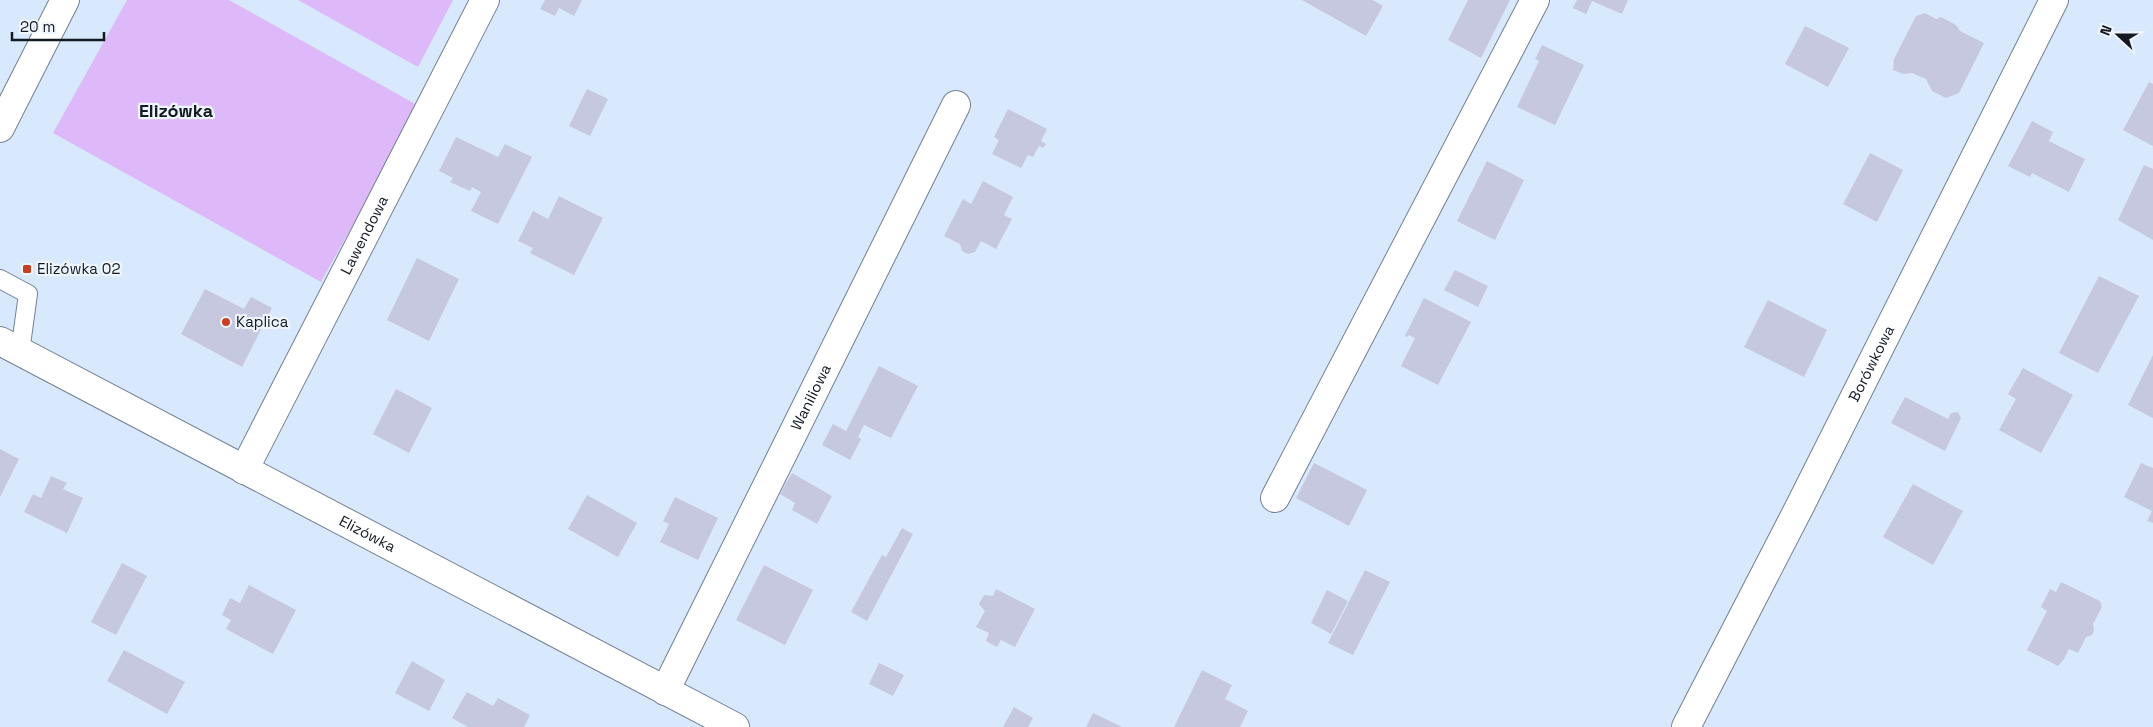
<svg xmlns="http://www.w3.org/2000/svg" width="2153" height="727" viewBox="0 0 2153 727" font-family="'Space Grotesk',sans-serif">
<style>
.green{fill:#ddb9fa}
.building{fill:#c6c8e0}
.lines{fill:none;stroke-linecap:round;stroke-linejoin:round}
.lane-casing{stroke:#718092;stroke-width:20}
.street-casing{stroke:#718092;stroke-width:30}
.lane{stroke:#fff;stroke-width:18}
.street{stroke:#fff;stroke-width:28}
.poi-dot{fill:#ca3f20;stroke:#eef5fd;stroke-width:2}
.labels{text-anchor:middle;stroke-width:4.5;stroke-linejoin:round;paint-order:stroke}
.street-label{font-size:15px;fill:#141a21;stroke:#eef5fd}
.poi-label{font-size:15px;fill:#141a21;stroke:#eef5fd;text-anchor:start}
.quarter-label{font-size:18px;font-weight:bold;fill:#141a21;stroke:#eef5fd}
</style>
<rect width="100%" height="100%" fill="#d8e9fd"/>
<path class="green" d="M127,0H229L419,106L321,282L53,133Z
M298,0H453L418,67Z"/>
<path class="building" d="M545,0H582L574,16L559,8L555,16L540,9Z
M1302,0H1373L1383,6L1366,36Z
M1468,0H1510L1481,58L1448,40Z
M1577,0H1628L1622,14L1592,1L1586,14L1573,8Z
M1925,13L1936,19L1941,17L1956,25L1960,31L1984,43L1959,93L1946,98L1932,91L1926,79L1912,73L1903,74L1893,70L1894,59L1916,16Z
M1805,26L1849,48L1828,87L1785,64Z
M1542,45L1584,65L1555,125L1517,107L1539,61L1535,59Z
M2149,82L2153,84V146L2123,130Z
M587,89L608,99L590,136L569,126Z
M1008,109L1047,129L1041,141L1046,144L1043,148L1039,146L1033,157L1028,155L1021,168L992,154L999,140L994,137Z
M2032,121L2053,132L2049,141L2085,159L2069,192L2032,173L2030,177L2008,166Z
M456,137L498,157L505,144L532,157L498,224L471,211L481,192L472,187L470,191L450,182L453,178L439,171Z
M1870,153L1903,170L1877,222L1843,204Z
M1487,161L1524,180L1495,240L1457,221Z
M2144,165L2153,169V240L2118,220Z
M983,181L1013,197L1004,215L1012,219L996,249L981,241L975,252L968,254L962,251L960,244L944,236L963,199L971,204Z
M559,196L603,218L574,275L530,253L533,248L518,241L533,211L548,219Z
M417,258L459,279L429,341L387,320Z
M1455,270L1488,286L1478,307L1444,290Z
M2099,276L2139,296L2098,373L2059,353Z
M205,289L244,309L251,297L272,308L242,367L181,334Z
M1424,298L1471,322L1438,385L1401,366L1415,338L1409,335L1407,337L1405,336Z
M1768,300L1827,330L1804,377L1744,347Z
M2153,355V418L2128,405Z
M879,366L918,386L891,438L864,425L858,437L861,439L850,460L822,445L833,424L846,431Z
M2023,368L2073,395L2041,453L1999,430L2016,399L2008,394Z
M396,389L432,408L409,453L373,434Z
M1905,397L1948,419L1951,413L1958,412L1961,418L1945,451L1891,423Z
M0,449L19,459L0,497Z
M1314,463L1367,490L1349,526L1296,498Z
M2141,463L2153,468V523L2147,521L2152,511L2124,497Z
M792,473L832,496L817,524L792,510L795,503L780,494Z
M51,476L67,483L63,489L83,498L67,533L24,512L33,494L41,498Z
M1913,484L1963,511L1933,565L1883,537Z
M587,495L637,523L618,557L568,529Z
M675,497L718,518L698,560L660,542L669,524L663,521Z
M902,528L913,534L867,621L851,612L882,555L886,557Z
M122,563L147,576L116,635L91,622Z
M764,565L813,590L785,645L736,620Z
M1365,570L1390,582L1353,655L1328,643Z
M2061,582L2100,601L2102,607L2093,624L2094,630L2092,635L2086,637L2078,653L2069,649L2064,659L2058,666L2027,650L2047,611L2041,607L2050,589L2056,592Z
M249,585L296,610L273,654L226,629L231,620L222,615L230,598L240,603Z
M996,589L1035,609L1015,647L1001,640L997,647L986,641L989,633L976,627L985,611L979,604L984,595L993,596Z
M1327,590L1348,601L1331,634L1311,623Z
M124,650L185,682L167,714L107,681Z
M412,661L445,680L429,711L395,693Z
M879,663L904,675L893,696L869,684Z
M1202,670L1232,685L1225,699L1248,711L1240,727H1174Z
M467,692L493,706L498,698L530,715L524,727H468L452,718Z
M1014,707L1033,718L1028,727H1003Z
M1093,713L1122,727H1086Z"/>
<g class="lines">
<g class="lane-casing">
<path id="lane" d="M0,279L28,294L20,352"/>
</g>
<g class="street-casing">
<g id="street">
<path d="M0,128L65,0"/>
<path id="s1" d="M0,341L735,727"/>
<path id="s2" d="M244,470L485,0"/>
<path d="M1275,498L1535,0"/>
<path id="s3" d="M665,691L956,105"/>
<path id="s4" d="M1686,727L1801,504L2054,0"/>
</g>
</g>
<use href="#lane" class="lane"/>
<use href="#street" class="street"/>
</g>
<g class="poi-dot">
<rect x="22" y="264" width="10" height="10" rx="2.5"/>
<circle cx="226" cy="322" r="5"/>
</g>
<g class="labels">
<g class="street-label">
<text dy="5" stroke="none"><textPath href="#s2" startOffset="264">Lawendowa</textPath></text>
<text dy="5" stroke="none"><textPath href="#s4" startOffset="408">Borówkowa</textPath></text>
<text dy="5" stroke="none"><textPath href="#s3" startOffset="328">Waniliowa</textPath></text>
<text dy="5" stroke="none"><textPath href="#s1" startOffset="415">Elizówka</textPath></text>
</g>
<g class="poi-label">
<text x="37" y="274">Elizówka 02</text>
<text x="236" y="327">Kaplica</text>
</g>
<g class="quarter-label">
<text x="176" y="117">Elizówka</text>
</g>
</g>
<g transform="translate(2118 35) rotate(291)" stroke="#eef5fd" stroke-width="4" paint-order="stroke">
<path d="M0-4L9 19L0 12L-9 19Z" fill="#141a21"/>
<text y="-8" font-size="14" font-weight="bold" text-anchor="middle" fill="#141a21">N</text>
</g>
<path d="M12 32v8h92v-8" fill="none" stroke="#141a21" stroke-width="2.5"/>
<text x="20" y="32" font-size="15" fill="#141a21" stroke="#eef5fd" stroke-width="4" paint-order="stroke">20 m</text>
</svg>
